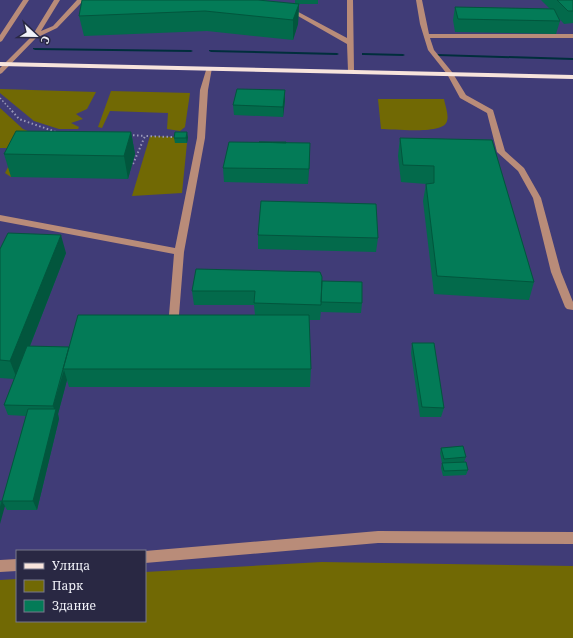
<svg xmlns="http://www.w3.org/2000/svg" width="573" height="638" viewBox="0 0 573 638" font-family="'Noto Serif',serif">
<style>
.green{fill:#716904}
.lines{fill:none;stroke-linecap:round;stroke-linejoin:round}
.stream{fill:#002e3c;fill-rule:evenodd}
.path-far1{stroke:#9998b9;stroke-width:1.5;stroke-dasharray:1.5 2;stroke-linecap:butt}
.path{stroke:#9998b9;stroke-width:2;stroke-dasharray:1.5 2.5;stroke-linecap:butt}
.minor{fill:#b98c79;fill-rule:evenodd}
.major{fill:#f7e4dc;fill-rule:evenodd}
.wall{fill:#036a4b}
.shaded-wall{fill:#02563d}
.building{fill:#037b57;stroke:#02563d}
</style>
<rect width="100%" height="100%" fill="#403c77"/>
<path class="green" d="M0,89L96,92L87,109L76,114L83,119L71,123L79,127L78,129H59L34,121L0,93Z
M111,91L190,93L185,127L180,131L167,129L168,113L110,111L102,128L98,127Z
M378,99H444C445,105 449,115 447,121C444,135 394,129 381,129Z
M0,108L23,129L37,135L22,153L11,177L5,173L18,148H0Z
M150,136L176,137L175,143H187L182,193L132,196Z
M322,562L573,566V638H0V580L17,579V621H145V572Z"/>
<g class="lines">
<path class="stream" d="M33,48L191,50L193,51L191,52L35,50L33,49Z
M209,50L337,53L339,54L337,55L211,52L209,51Z
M362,53L403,54L405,55L403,56L364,55H362Z
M436,54L573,58V60L438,56H436Z"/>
<path class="path-far1" d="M0,98L13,112"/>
<path class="path" d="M12,111L19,119L56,132
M129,135L145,136
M133,164L145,136L173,137"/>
<path class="minor" d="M23,0H29L2,41L0,42V35Z
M54,0H60L41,31L53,26L77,0H94L97,2L94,4L81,3L57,28L36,38L2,73L0,74V68L32,36Z
M347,0H353L354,71L351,73L348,71L347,44L284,8L289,7L347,38Z
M416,0H422L429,34H573V38H430L434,50L452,72L466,95L493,110L505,151L524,168L541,198L561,272L573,302V310L567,309L565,307L551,272L533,198L518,171L497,152L487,113L460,98L447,74L428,50L420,24Z
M207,67L212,68L208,90L205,138L184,252L179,315L180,319L187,325L182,329L171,324L169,315L174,254L0,221V215L175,248L197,138L200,90Z
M378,531L573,532V544L378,543L145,563V551Z
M17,559V571L0,572V560Z"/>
<path class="major" d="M0,62L573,75V79L0,66Z"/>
</g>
<path class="wall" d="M295,0H318V4H298H299L298,24L293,40L207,31L84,36L79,16L295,3Z
M541,0H573V23L564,24L558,17L560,21L556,34L455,32L453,20L455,7L550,9Z
M285,90V100L283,117L234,115L233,105Z
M131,132L135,154L128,179L11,177L4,154Z
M188,137L187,143H175L174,138Z
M400,138L492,140L534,282L529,300L434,294L423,201L426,184L401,182L398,156Z
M286,143L310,157L308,184L224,182L223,168Z
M258,235L378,238L376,252L258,249Z
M0,249L66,253L30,346L69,347L255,315L254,305H194L192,291L322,281L362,303L361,313L321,312V310L320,320H309L311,369L310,387H69L67,380L58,414L59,419L37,510H7L2,501L26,416L8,415L4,405L14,379L0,378Z
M412,343L444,408L441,417H420L411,353Z
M441,448L466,457L464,462L468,470L466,475L443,476L441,468L442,463L440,453Z"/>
<path class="shaded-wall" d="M299,4L298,24L293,40V20Z
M285,90V100L283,117V107Z
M131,132L135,154L128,179L124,156Z
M187,132L188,137L187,143L186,138Z
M310,143V157L308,184L309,169Z
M61,235L66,253L17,379L10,361Z
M64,370L67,380L58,414L59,419L37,510L33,501L55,411L53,406Z
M2,501L5,506L0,524V509Z"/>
<path class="building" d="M82,0H258L299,4L293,20L205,11L79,16Z
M557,0H573V11H568Z
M455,7L554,9L560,21L458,19Z
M237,89L285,90L283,107L233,105Z
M16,131L131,132L124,156L4,154Z
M175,132H187L186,138H174Z
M400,138L492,140L534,282L437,276L426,184L434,183V166L403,165Z
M229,142L310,143L309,169L223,168Z
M259,142H286V143Z
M261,201L376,204L378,238L258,235Z
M8,233L61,235L10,361L0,360V249Z
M196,269L320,272L322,277L321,305L254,303L255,291H192Z
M322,281L362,282V303L321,302Z
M78,315H309L311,369H63Z
M412,343H434L444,408L422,407Z
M27,346L69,347L53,406L4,405Z
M28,409H56L33,501H2Z
M463,446L466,457L444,459L441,448Z
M466,462L468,470L444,471L442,463Z
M0,501H2L0,509Z"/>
<rect x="16" y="550" width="130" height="72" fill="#292843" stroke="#79798c"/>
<rect x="24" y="563" width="20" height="6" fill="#f7e4dc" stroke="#79798c"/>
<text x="52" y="570" font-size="12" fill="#f1f2f9">Улица</text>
<rect x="24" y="580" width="20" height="12" fill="#716904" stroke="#79798c"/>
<text x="52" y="590" font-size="12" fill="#f1f2f9">Парк</text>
<rect x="24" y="600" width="20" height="12" fill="#037b57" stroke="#79798c"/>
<text x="52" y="610" font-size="12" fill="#f1f2f9">Здание</text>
<g transform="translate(36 36) rotate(112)" stroke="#292843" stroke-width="3" paint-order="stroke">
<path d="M0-3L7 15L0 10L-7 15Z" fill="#f1f2f9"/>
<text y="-6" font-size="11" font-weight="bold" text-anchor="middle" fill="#f1f2f9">С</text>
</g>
</svg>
